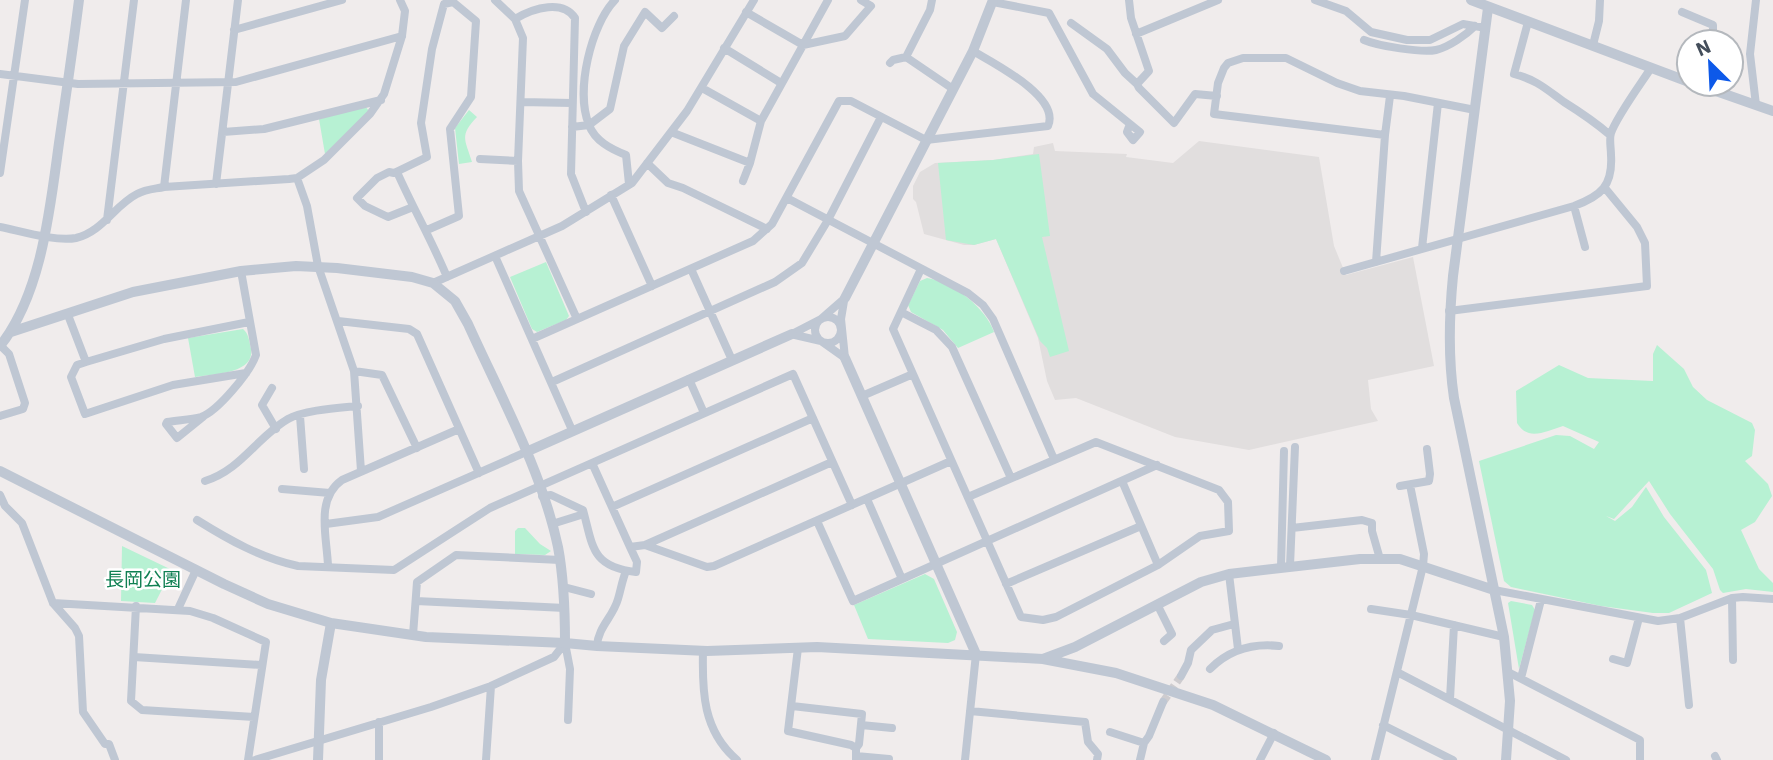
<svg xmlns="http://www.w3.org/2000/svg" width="1773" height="760" viewBox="0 0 1773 760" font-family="'IBM Plex Sans','Noto Sans JP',sans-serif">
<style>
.education{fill:#e1dede}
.green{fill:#b7f1d3}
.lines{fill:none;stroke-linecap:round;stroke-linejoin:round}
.minor-tunnel{stroke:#cecccf;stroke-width:8;stroke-dasharray:8 4;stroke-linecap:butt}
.minor{stroke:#bfc7d3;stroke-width:8}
.tertiary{stroke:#bfc7d3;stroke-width:10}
.labels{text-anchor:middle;stroke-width:5;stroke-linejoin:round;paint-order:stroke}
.park-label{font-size:19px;fill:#108053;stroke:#fff}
</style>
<rect width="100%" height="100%" fill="#f0ecec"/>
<path class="education" d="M1199,141L1319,157L1334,246L1346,275L1413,257L1434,366L1368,380L1371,409L1378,421L1249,450L1175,437L1076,398L1055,400L1047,381L1038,338L996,239L974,245H964L924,234L916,202L913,199V186L920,172L935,163L993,160L1033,154L1034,147L1053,143L1055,151L1127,154L1126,157L1173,163Z"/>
<path class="green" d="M365,106L369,111L325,154L319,119Z
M469,110L477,117C459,136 465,139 472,162L459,164L455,128Z
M1039,154L1050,236L1042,237L1069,351L1050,357L1047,348L1040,341L996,239L974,245L946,240L938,163L993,160Z
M546,262L569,316L566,320L537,332L532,329L510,277Z
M927,278C953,282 986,308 994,332L958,348L943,330L911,312L908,305L920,281Z
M243,329C249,334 249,341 251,349C255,374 212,374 195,377L188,338Z
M1657,345L1684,369L1693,387L1707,400L1752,423L1755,430L1752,456L1745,461L1768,484L1772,496L1755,522L1741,530L1759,569L1773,583V592L1746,589L1723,593L1720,590L1713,569L1670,514L1649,481L1614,519L1606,516L1615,521L1632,507L1646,487L1664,517L1706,570L1712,593L1669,613H1653L1601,606L1511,587L1504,581L1479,461L1556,435L1570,436L1594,449L1599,442L1563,426C1546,431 1528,442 1517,423L1516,391L1559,365L1588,378L1653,381V354Z
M518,528H525L540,544L551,551L545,555L515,554V531Z
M122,546L172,570L155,603L121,601Z
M925,574L934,579L957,632L955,640L948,643L868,639L854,605Z
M1511,601L1532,605L1535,610L1519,669L1508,603Z"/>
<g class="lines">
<path class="minor-tunnel" d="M1163,702L1181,676"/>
<path class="minor" d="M495,0L515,19L523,38L518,161L519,191L577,319
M615,0C591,25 575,91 589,125C595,141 611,149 626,155L629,184
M932,0L930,10L906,57L953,89
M1129,0L1131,18L1149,71L1137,84L1139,88L1174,123L1195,94L1217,96
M1315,0L1346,11L1371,32L1407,40H1430L1463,24L1486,28
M993,2L1049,13L1093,94L1140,132L1133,140L1127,132L1130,124
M746,12L803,45L845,36L871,6L861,0
M1682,12L1713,25V42
M515,19C535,7 563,0 575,18L571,174L586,212
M1528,22L1514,74C1537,80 1546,89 1564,102C1580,112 1595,122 1610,135
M1071,23L1107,49L1125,73L1137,84
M234,30L342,0
M1136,34L1218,0
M1364,40C1378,46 1422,53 1436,50C1449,47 1466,35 1475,26
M1593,45L1599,21L1600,0
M724,48L781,83
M890,63L893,60L906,57
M0,74L78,84L236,82L402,36
M702,88L761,121
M521,102L572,103
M1756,105L1750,54L1756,0
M572,127L589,125L610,109L624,46L645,12L662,28L674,16
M223,132L264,129L381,100
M671,132L750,163L761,121L828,0
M1385,135L1214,114L1218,83L1224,68L1228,63L1243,58H1286L1337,83L1360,91L1404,96L1475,110
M480,159L518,161
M647,163L668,183L683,188L767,229
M397,172C413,208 432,241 447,277
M0,173L25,0
M297,178L307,206L318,266L354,371L361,471
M743,181L750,163
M216,184L238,0
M164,187L186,0
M611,195L652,286
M787,198L968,293L983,305L993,319L1054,459
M1574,206L1585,247
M413,207L388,217L365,206L357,198L377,178L389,172L394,173L427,157L421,123L432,49L444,4L453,2L476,21L471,97L450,129L459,216L427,230
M107,220L134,0
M0,227C20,231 56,242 76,238C102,232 115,205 137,194C146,189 155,189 164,187L289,179L297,178L324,160L370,114L384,94L402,36L405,11L400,0
M1422,248L1438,103
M495,256L572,430
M1376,262L1385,135L1390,96
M691,269L732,360
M921,269L893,329L1021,617L1043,620L1056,617L1158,565L1200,536L1229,531L1228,502L1219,490L1096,442L968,497
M1344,271L1574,206C1601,196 1613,186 1611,155C1611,148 1609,139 1611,133C1617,116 1640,85 1651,68
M433,283L562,226L632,183L687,111L754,0
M844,301L841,319L845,358
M1449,311L1647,286L1645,243L1637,227L1605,188
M901,312L936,330L952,347L1011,478
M68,315L86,362L77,365L71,377L85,414L173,385L246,373
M815 330a13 13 0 1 1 26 0a13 13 0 1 1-26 0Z
M338,321L409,329L417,334L479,473
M792,334L821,319L845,298
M795,335L821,341L845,358
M532,339L753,241L772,224L839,101H851L926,140L1048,126C1061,97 993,63 973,51
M86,362L164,339L249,322
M354,371L382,375L417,448
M689,379L704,413
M552,382L775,282L802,263L828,220L881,117
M272,388L262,405L276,429
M862,396L913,374
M0,416L23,409L25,403L9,354L0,345
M300,416L304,469
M203,417L177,438L166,424L167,422C178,420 191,420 201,417C218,411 250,372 256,355L241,271
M592,463L630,547L645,545L832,462
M205,481C241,470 257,437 288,419C304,410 338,408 358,406
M1122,481L1158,565
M1400,486L1429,481L1430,474L1427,449
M282,489L330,493
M0,495L5,506L22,523L53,603L75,628L79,636L83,712L105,744H109L115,760
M542,496L551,495L583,510C593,546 591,567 636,572L637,562L630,547
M867,499L902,579
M612,507L813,418
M197,520C229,540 261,558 298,566L394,570L490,508L793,374L852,505
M817,521L853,601L1157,465
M326,524L378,517L526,452
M552,524L584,514
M1292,528L1362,520L1372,523V531L1380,559
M645,545L707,567L714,566L951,461
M328,566C327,537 315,499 342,480L459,429
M1290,566L1295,447
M1281,567L1284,451
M1229,574L1238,649
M1006,584L1141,526
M564,587L591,594
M1494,590L1658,621L1680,618L1732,598L1743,597L1773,599
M1732,598L1733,660
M416,601L565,608
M53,603L190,611L213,618L266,642L248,760
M1157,604L1172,634L1164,641
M136,606L131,701L142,710L254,717
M178,609L196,570
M1371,609L1411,615L1504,637
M1680,618L1689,705
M413,635L417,582L456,555L560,560
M565,643L570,669L568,720
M597,646C598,627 613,617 618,599C621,589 622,581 626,571
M798,648L788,731L851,745L856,748V760
M703,651C702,692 703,731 737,760
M134,657L261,665
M1613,659L1627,663L1639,618
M1210,669C1229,650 1252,643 1279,646
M1397,672L1566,760
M1508,672L1640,740V760
M1181,676L1188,663L1191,650L1212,630L1234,624
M1521,678L1541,600
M1450,699L1454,625
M792,706L862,714L859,744L856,748
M970,711L1085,722L1088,742L1098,754L1097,760
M379,722V760
M861,725L892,728
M1383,725L1453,760
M1110,732L1144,743
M856,756L889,759
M1715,756L1717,760
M255,760L431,707L491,686L554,657L565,643
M486,760L491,686
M965,760L976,654
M1140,760L1144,743L1149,736L1163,702
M1260,760L1274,733
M1375,760L1423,566L1424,554L1410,485"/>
<path class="tertiary" d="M1471,0L1689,82
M1488,8L1453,276C1449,317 1448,358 1454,398L1504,637L1510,701L1506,760
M1696,84L1773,111
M845,298L973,51L993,0
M11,332L133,292L241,271L296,266L337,268L412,277L433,283L455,301L468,324C500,395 542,471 558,547C564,579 565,610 565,643
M0,346C42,293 50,208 59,143C66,95 73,48 79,0
M845,358L976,654
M526,452L792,334
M0,471L224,584L268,604L331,623L426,637L565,643L597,646L707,651L817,647L1043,659L1116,673L1213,705L1326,760
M1043,659L1075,647L1201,582L1229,574L1360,559H1400L1494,590
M318,760L321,680L331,623"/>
</g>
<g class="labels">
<g class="park-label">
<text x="143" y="586">長岡公園</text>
</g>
</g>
<g transform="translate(1710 63) rotate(336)"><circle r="33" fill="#ffffff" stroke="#b4b8bd" stroke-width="2"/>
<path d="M0-5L12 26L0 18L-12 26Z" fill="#0d59e9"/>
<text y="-10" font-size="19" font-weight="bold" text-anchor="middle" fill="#444e5b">N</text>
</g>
</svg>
